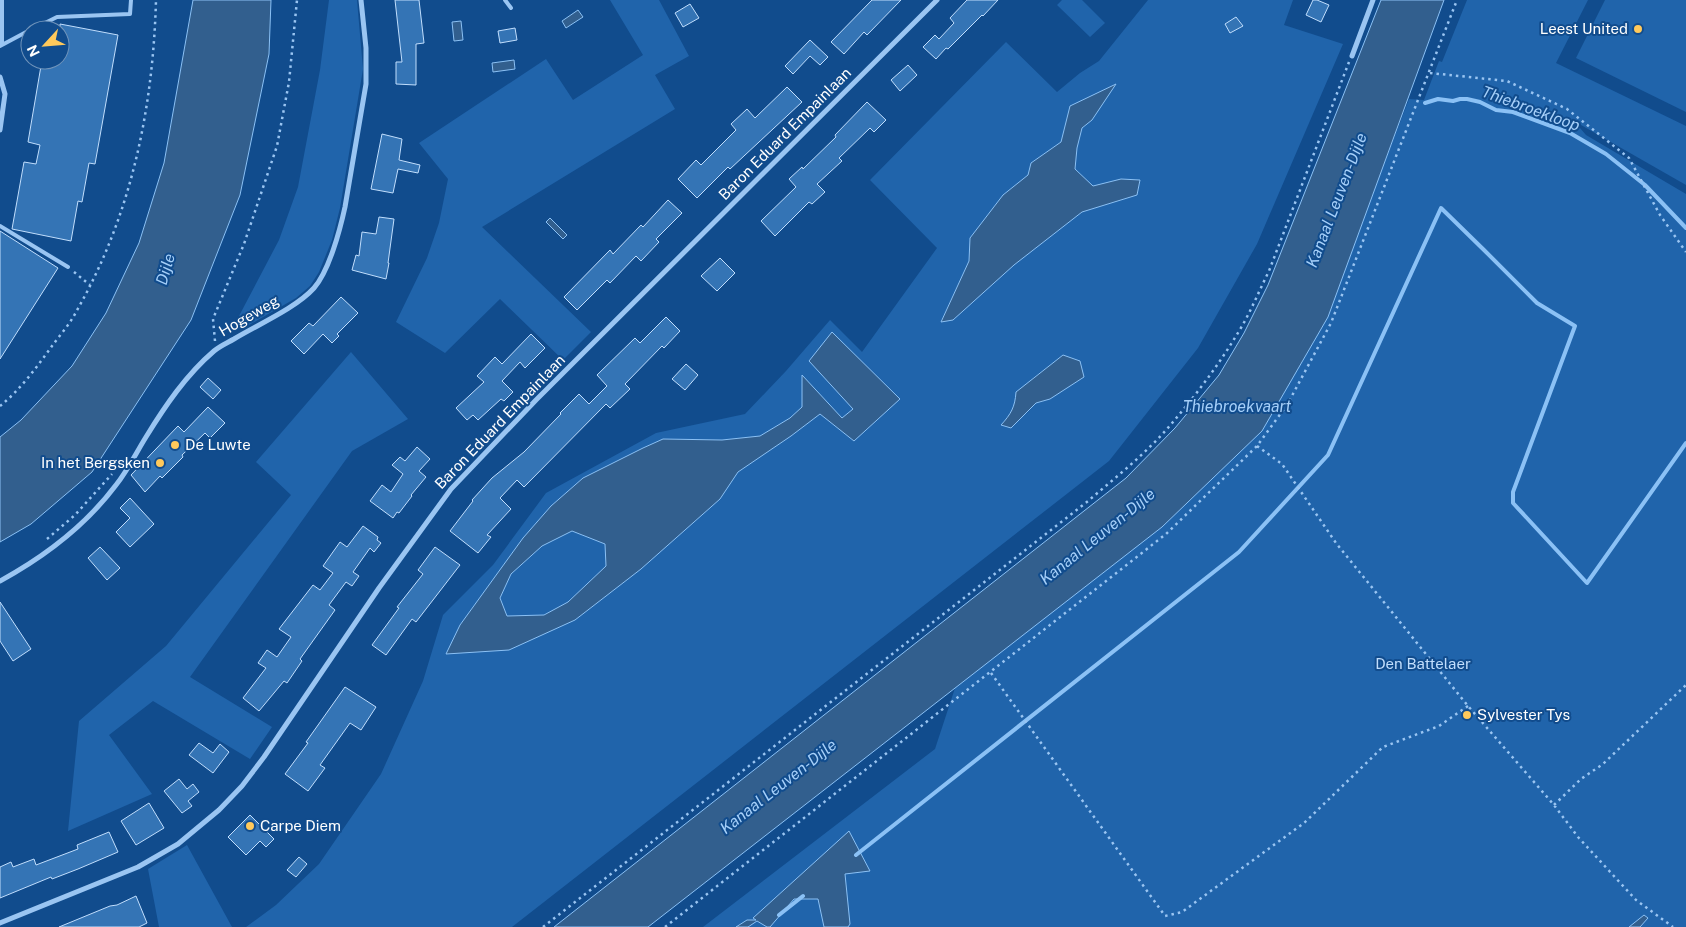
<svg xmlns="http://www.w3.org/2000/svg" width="1686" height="927" viewBox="0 0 1686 927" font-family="'Public Sans',sans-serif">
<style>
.green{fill:#2064ab;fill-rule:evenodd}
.water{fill:#325f8e;stroke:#8bc1f5;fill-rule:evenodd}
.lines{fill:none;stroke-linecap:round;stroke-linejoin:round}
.stream{stroke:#8bc1f5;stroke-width:4}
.building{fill:#3474b5;stroke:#c1defd}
.path{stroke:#9ac5f2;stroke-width:2.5;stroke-dasharray:2.5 4;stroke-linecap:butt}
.service{stroke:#9ac5f2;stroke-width:4}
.minor{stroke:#9ac5f2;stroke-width:5}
.poi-dot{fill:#ffc95b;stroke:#114c8d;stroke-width:2}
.labels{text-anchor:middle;stroke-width:4;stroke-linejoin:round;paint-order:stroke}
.poi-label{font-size:15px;fill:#fff;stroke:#114c8d;text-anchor:start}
.street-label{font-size:15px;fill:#fff;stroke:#114c8d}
.park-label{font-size:15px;fill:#c1defd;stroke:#114c8d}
.water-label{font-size:16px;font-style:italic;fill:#a5cff9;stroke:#114c8d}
</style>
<rect width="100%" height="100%" fill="#114c8d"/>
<path class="green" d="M329,0H357L363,69L340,208L332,240L319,272L310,286L296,298L249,325L239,316L279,240L298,187L320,70Z
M610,0H659L689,56L655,75L675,109L482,227L591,332L563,360L500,299L445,353L396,322L427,258L439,223L448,179L419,143L546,59L573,100L643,55Z
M1062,0H1082L1105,23L1090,37L1057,5Z
M1148,0H1293L1284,25L1343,44L1257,244L1198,348L1109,461L512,927H246L276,905L319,864L381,774L423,681L443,615L493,565L546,493L656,433L745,414L786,371L830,320L862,352L937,248L870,180L1006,42L1057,92L1080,73L1099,61ZM1070,106L1092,120L1082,128L1077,148L1075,169L1093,186L1121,179L1140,180L1137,195L1082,212L941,321L969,261L970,238L1003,195L1028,175L1031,163L1061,142ZM1063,355L1080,361L1050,399L1036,403L1027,413L1001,425L1009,416L1033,378ZM802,376L842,418L854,409V441L820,414L791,436L738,472L720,499L641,569L575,620L460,625L523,538L551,506L583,478L643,448L663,439L722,440L760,436L790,418L802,407Z
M1467,0H1588L1556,63L1686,126V185L1574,121L1586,135L1686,194V927H703L935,749L957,682L1326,315L1409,99L1424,100L1439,61L1442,62Z
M1605,0H1686V112L1576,58Z
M351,352L408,419L352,451L190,677L272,727L250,759L153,701L109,735L152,794L68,831L79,721L166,646L291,495L256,462Z
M572,531L605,544L606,566L568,602L544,615L507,616L500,598L511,574L542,546Z
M187,845L232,927H159L148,869Z"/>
<path class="water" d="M193,0H271L269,54L240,195L191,320L92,472L31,524L0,542V437L21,420L72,366L106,313L139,243L164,163Z
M1381,0H1444L1328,317L1262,431L1162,527L648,927H554L1126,478L1175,428L1219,375L1244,333L1268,285Z
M578,10L583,17L566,28L562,21Z
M461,21L463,40L454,41L452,22Z
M514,60L515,69L493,72L492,63Z
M1116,84L1092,120L1082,128L1077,148L1075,169L1093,186L1121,179L1140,180L1137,195L1082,212L1014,265L953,320L941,322L969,261L970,238L1003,195L1028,175L1031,163L1061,142L1070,106Z
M550,218L567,235L563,239L546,222Z
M832,332L900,399L854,441L820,414L791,436L738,472L720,499L641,569L575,620L509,650L446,654L460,625L523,538L551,506L583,478L643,448L663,439L722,440L760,436L790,418L802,407V375L842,418L853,409L809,361ZM572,531L605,544L606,566L568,602L544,615L507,616L500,598L511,574L542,546Z
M1063,355L1080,361L1084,377L1050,399L1036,403L1011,428L1001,425C1011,414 1015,407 1016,392Z
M849,831L870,871L845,874L850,924L848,927H824L818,899H794L770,927H767L757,921L748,927H736L747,920H756L753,918Z
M1644,915L1648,918L1640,927H1629Z"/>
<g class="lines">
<path class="stream" d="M1425,103L1438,99L1453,101L1460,99H1467L1480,102L1496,110L1513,112L1570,133L1606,154L1645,185L1686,228
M856,855L1239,552L1328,455L1441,208L1484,250L1537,303L1575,326L1513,492V503L1587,583L1686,443
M779,915L803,896"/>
</g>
<path class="building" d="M395,0H419L424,43L416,44V85L396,84V62H402Z
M872,0H901L867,35L864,32L844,54L831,42Z
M967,0H998L983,16L982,15L948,49L946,48L936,59L923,47L935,35L939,39L954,23L950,18Z
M1313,0H1317L1329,5L1321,22L1306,15Z
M690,4L699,18L683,27L675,13Z
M1236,17L1243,26L1230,33L1225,24Z
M60,24L118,35L95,164L89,163L82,202L78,201L71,241L12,229L24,162L36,164L40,145L28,142L42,60H60Z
M515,28L517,40L500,43L498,31Z
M810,40L828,57L820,65L810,56L793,74L785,66Z
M908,65L917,75L900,91L891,80Z
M787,87L802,102L730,169L728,167L697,198L678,179L696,160L701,165L736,130L731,124L747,109L755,118Z
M867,102L886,120L874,132L870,128L839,158L842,161L817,184L825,192L812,204L809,202L775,236L761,221L796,187L789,179L802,167L803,169L836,137L835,135Z
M382,134L402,139L399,160L420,165L418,173L398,169L393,193L371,189Z
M668,200L682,213L656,239L659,242L641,261L636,256L610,283L607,280L577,310L564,297L610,250L613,254L641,225L643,227Z
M379,217L394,219L388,263H389L386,279L352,270L356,255L359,256L362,232L376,234Z
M0,231L58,268L0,359Z
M720,258L735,273L717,291L701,276Z
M341,297L358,313L337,334L339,336L332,343L323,334L304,354L291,341L309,323L313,326Z
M666,317L680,331L664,348L662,346L625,384L630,389L610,408L606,404L524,487L517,480L500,498L511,509L487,535L491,537L478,553L450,531L473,501L472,500L492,478L524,452L561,414L560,413L579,394L589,404L607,386L597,375L635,338L640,343Z
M531,334L545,348L525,368L520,362L502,381L513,392L504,401L501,399L478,420L473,415L467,420L456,408L484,382L477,376L495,357L502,364Z
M686,364L698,375L685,390L672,379Z
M208,378L221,390L213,399L200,387Z
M208,407L225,423L210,438L205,433L182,455L183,457L162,478L160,476L145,492L131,475L178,426L184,432Z
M417,447L430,459L419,471L426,477L411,495L412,496L399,513L397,512L393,518L370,501L382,485L391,492L403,474L392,465L400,457L405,461Z
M130,498L154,524L130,547L116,532L130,518L120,508Z
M363,526L378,537L377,540L381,543L374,552L370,548L353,572L359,576L352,586L346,582L329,605L335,610L300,659L302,661L287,683L284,681L259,711L243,698L266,668L258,663L267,650L277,657L291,637L279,629L313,585L320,590L333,573L323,566L340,542L347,547Z
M100,547L120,568L107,580L88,558Z
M435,547L460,565L416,622L412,619L386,655L372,645L399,608L397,607L423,574L418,570Z
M0,602L31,649L13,661L0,641Z
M345,687L376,707L361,730L350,723L320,765L325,768L308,791L285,774L308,743L306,742Z
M199,743L213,753L220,744L229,752L213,773L189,755Z
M179,779L187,789L193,784L199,792L188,801L192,806L182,813L164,791Z
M149,803L164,828L136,845L121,821Z
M250,815L274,839L266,847L260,841L246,855L228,837Z
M109,832L118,852L78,869L52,879L51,877L0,898V867L11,862L13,867L34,859L36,865L78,849L77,845Z
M299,857L307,864L296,877L287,870Z
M136,896L147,923L139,927H59L110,906L117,905Z"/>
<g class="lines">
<path class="path" d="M1430,73L1507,81L1567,109L1629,158L1660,215L1686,252
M74,272L90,285
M215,341L213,319L244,244L277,146L289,82L297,0
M0,406C20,390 37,367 52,346C60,335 70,324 76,312C131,216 153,110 156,0
M1257,446L1282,464L1336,543L1468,706L1554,805L1578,837L1636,900L1673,927
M47,539L75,515L112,474
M991,673L1165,916L1182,912L1304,823L1383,747L1439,726L1468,706
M1554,805L1581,779L1603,764L1686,685
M543,927L1088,501C1115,478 1144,455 1167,429C1192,400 1216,369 1236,336C1249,316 1258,293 1269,271L1349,62
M665,927L1166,534L1257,446L1287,405L1331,323L1457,0"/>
<path class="service" d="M2,0V44
M505,0L511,8
M31,30L57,17L130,14L131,0
M0,46L30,30
M0,226L68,267"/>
<path class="minor" d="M1352,56L1373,0
M0,77L5,94L0,130
M0,581C44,557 86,525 116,485C128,470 136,453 146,437C165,406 186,375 214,351C220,346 227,343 234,339C257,325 296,308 314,288C329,271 340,230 345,207L366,84V48L361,0
M0,923L138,867L178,844L219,810L242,786L264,757L379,588L451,489L536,400L937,0"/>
</g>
<g class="poi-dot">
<circle cx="1638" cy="29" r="5"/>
<circle cx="175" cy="445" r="5"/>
<circle cx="160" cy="463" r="5"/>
<circle cx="1467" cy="715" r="5"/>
<circle cx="250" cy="826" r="5"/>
</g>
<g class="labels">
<g class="poi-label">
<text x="1628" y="34" text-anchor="end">Leest United</text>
<text x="185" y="450">De Luwte</text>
<text x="150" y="468" text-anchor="end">In het Bergsken</text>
<text x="1477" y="720">Sylvester Tys</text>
<text x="260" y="831">Carpe Diem</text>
</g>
<g class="street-label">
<text transform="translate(785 134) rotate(-45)" y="5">Baron Eduard Empainlaan</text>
<text transform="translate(249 316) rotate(-30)" y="5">Hogeweg</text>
<text transform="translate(500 422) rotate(-46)" y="5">Baron Eduard Empainlaan</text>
</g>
<g class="park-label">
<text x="1423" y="669">Den Battelaer</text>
</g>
<g class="water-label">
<text transform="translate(1531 108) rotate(20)" y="6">Thiebroekloop</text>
<text transform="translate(1336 200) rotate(-69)" y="6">Kanaal Leuven-Dijle</text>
<text transform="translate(165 269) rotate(-74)" y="6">Dijle</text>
<text x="1237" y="412">Thiebroekvaart</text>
<text transform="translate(1097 536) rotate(-39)" y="6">Kanaal Leuven-Dijle</text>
<text transform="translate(778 786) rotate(-38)" y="6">Kanaal Leuven-Dijle</text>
</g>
</g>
<g transform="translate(45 45) rotate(244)"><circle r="24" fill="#114c8d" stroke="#7094bb"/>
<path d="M0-4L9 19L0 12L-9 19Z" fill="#ffc95b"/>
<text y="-8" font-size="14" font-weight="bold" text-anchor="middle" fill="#ffffff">N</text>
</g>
</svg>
